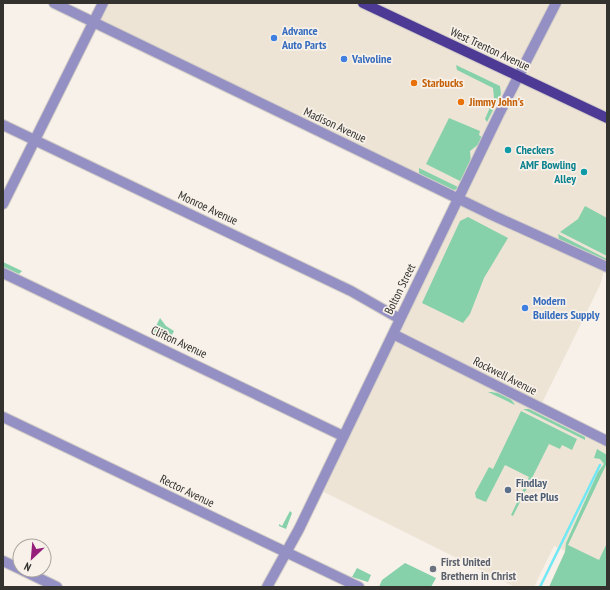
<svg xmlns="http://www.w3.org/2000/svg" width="610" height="590" viewBox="0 0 610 590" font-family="'PT Sans Narrow',sans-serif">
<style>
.built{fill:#eee4d5}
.green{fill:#87d1aa}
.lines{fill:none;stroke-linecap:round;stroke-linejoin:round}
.stream{stroke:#71e8f5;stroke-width:2.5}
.minor-casing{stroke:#d4cfc8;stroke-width:12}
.major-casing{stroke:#d4cfc8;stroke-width:12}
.minor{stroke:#9490c3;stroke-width:10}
.major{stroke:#4d3a95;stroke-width:10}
.shop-dot{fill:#3f7fe0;stroke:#f7f1e9;stroke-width:1.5}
.food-dot{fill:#e8710a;stroke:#f7f1e9;stroke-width:1.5}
.culture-dot{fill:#0f9aa8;stroke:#f7f1e9;stroke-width:1.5}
.service-dot{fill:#5c6f8a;stroke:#f7f1e9;stroke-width:1.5}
.worship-dot{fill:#6b7280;stroke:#f7f1e9;stroke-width:1.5}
.labels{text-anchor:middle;stroke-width:3.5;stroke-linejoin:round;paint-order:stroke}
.shop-label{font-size:12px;font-weight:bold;fill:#366cbe;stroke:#f7f1e9;text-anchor:start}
.street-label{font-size:12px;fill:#34322f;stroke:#f7f1e9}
.food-label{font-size:12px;font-weight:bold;fill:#c56008;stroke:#f7f1e9;text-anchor:start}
.culture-label{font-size:12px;font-weight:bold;fill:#0d838f;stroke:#f7f1e9;text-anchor:start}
.service-label{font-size:12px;font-weight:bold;fill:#4e5e75;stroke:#f7f1e9;text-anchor:start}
.worship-label{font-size:12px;font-weight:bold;fill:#5b616d;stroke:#f7f1e9;text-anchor:start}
</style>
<rect width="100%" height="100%" fill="#f7f1e9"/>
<path class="built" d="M103,3H607V268H605L600,285L540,407L607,441V587H549L565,551L554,546L534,587H515L318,489L458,199L93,22Z"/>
<path class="green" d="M456,65L500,86L501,94L487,122L485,119L494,98L493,88L457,70Z
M449,118L480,131L479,135L483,138L479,144L470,151L471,163L462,182L426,164Z
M419,168L460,188C447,195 430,181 419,175Z
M585,206L607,218V256L560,232L578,219Z
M468,217L508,238L484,278L470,314L463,323L422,303L460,221Z
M558,234L607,259V263L562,242L559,239Z
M3,262L22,271L19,274L3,267Z
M160,318L166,326L174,331L170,339L153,332Z
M488,392C499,392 510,396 515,405Z
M523,409H529L585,437V440Z
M521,411L577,439L572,450L562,445L560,449L549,444L513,516L511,515L529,477L505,465L486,502L476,498L475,493L489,467L493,469Z
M597,449L607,455V463L568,545L599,560L607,543V587H549L565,552L566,543L598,472L604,464L600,459L594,458Z
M290,511L292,513L286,529L279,526V524L282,526Z
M405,563L436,578L431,587H379L382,580Z
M357,568L371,575L368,582L352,577Z"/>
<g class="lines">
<path class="stream" d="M540,587L600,465"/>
<g class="minor-casing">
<path id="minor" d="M54,3L492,215L607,267
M3,125L351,291L400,319
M3,204L103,3
M3,273L343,436
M393,334L607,441
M3,417L359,587
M3,561L20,569
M22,570L57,587
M267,587L299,529L499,114L556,3"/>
</g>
<g class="major-casing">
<path id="major" d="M363,3L607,118"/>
</g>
<use href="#minor" class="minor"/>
<use href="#major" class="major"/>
</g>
<g class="shop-dot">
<circle cx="274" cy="38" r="4"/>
<circle cx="344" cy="59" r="4"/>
<circle cx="525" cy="308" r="4"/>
</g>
<g class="food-dot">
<circle cx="414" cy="83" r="4"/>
<circle cx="461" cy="102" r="4"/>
</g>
<g class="culture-dot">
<circle cx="508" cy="150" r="4"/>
<circle cx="584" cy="172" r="4"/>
</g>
<circle class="service-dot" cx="508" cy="490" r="4"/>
<circle class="worship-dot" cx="433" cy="569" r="4"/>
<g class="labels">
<g class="shop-label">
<text x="282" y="35">Advance<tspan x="282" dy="14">Auto Parts</tspan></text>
<text x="352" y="63">Valvoline</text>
<text x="533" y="305">Modern<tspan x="533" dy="14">Builders Supply</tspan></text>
</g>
<g class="street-label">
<text transform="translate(490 49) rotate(25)" y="4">West Trenton Avenue</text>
<text transform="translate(335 125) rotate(25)" y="4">Madison Avenue</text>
<text transform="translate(208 208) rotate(25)" y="4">Monroe Avenue</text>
<text transform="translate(400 289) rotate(-64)" y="4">Bolton Street</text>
<text transform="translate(179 342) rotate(25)" y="4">Clifton Avenue</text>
<text transform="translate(505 376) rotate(27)" y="4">Rockwell Avenue</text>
<text transform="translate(187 491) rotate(26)" y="4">Rector Avenue</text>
</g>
<g class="food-label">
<text x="422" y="87">Starbucks</text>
<text x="469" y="106">Jimmy John's</text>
</g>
<g class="culture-label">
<text x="516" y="154">Checkers</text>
<text x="576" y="169" text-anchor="end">AMF Bowling<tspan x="576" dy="14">Alley</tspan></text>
</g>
<g class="service-label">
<text x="516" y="487">Findlay<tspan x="516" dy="14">Fleet Plus</tspan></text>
</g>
<g class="worship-label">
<text x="441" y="566">First United<tspan x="441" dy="14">Brethern in Christ</tspan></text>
</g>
</g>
<rect width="610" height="590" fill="none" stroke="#34322f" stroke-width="8"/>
<g transform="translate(32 558) rotate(206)"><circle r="19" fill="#f7f1e9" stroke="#a9a59f"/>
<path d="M0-3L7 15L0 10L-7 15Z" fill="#961f7b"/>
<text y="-6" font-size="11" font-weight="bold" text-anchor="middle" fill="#34322f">N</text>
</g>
</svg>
